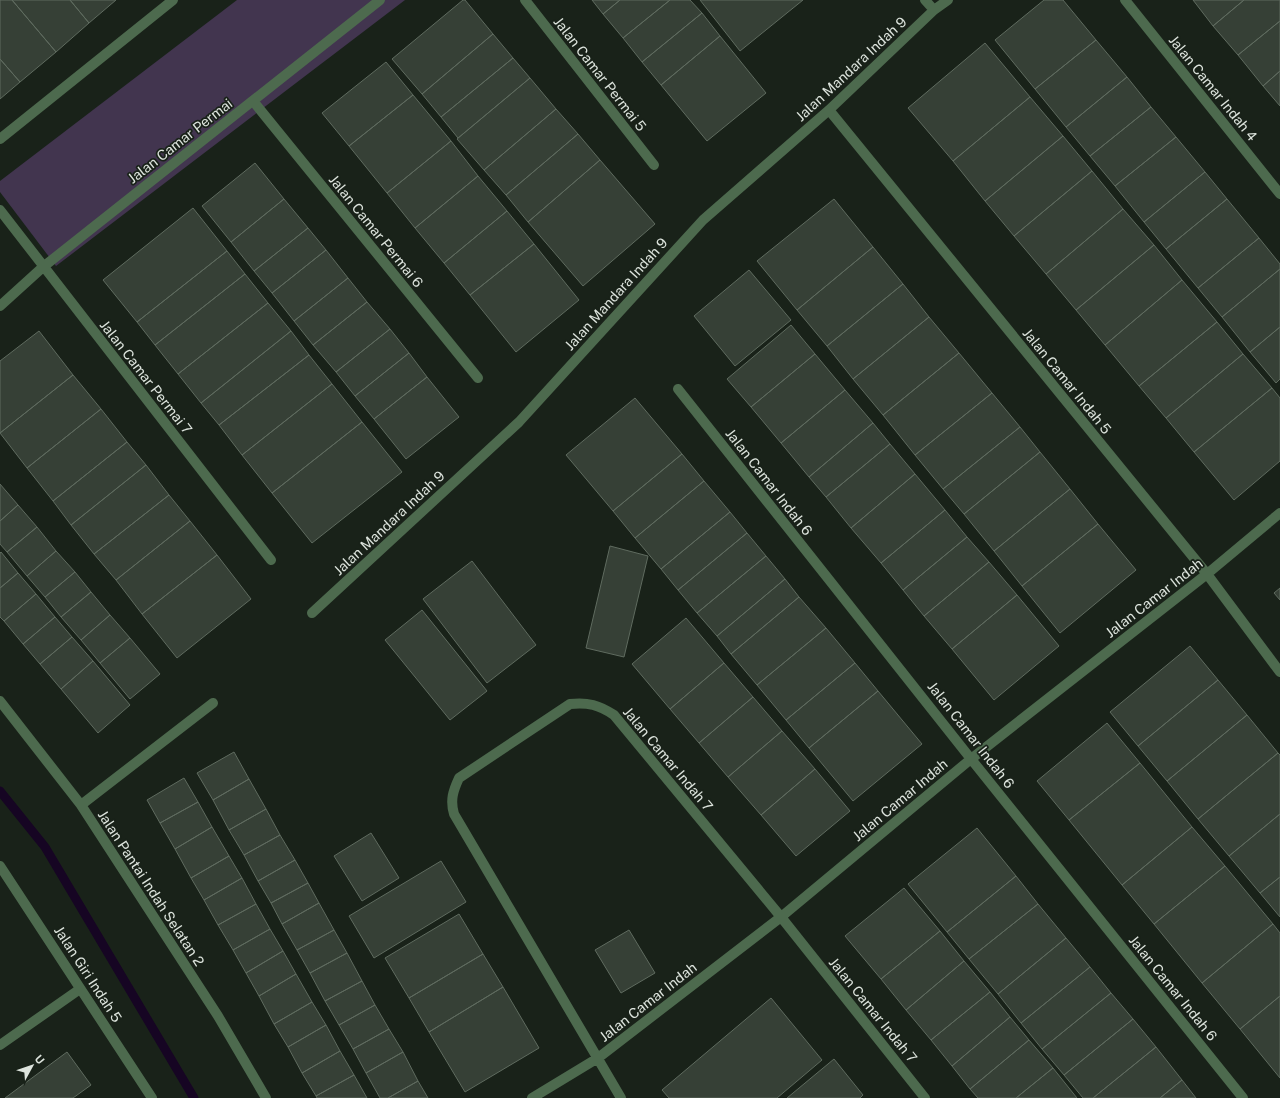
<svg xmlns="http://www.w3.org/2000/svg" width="1280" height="1098" viewBox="0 0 1280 1098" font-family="'Public Sans',sans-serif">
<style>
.green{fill:#42354f}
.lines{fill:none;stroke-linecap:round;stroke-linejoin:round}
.stream{stroke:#160523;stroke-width:9}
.building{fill:#364036;stroke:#5f6b5f}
.minor{stroke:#4d6a4e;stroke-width:10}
.labels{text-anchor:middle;stroke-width:3.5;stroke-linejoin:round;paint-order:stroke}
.street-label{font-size:14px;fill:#dde4dd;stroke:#192219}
</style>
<rect width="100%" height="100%" fill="#192219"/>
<path class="green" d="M237,0H405L56,266L0,192V181Z"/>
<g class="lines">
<path class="stream" d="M0,791L45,847L194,1098"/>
</g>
<path class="building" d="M0,0H12L56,52L20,82L0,59Z
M12,0H70L89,23L56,52Z
M70,0H116L89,23Z
M463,0H465L493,34L422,94L392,59Z
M592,0H620L603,14Z
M620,0H670L623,38L603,14Z
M670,0H690L702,13L642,62L623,38Z
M700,0H803L740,51Z
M1044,0H1063L1096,40L1035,89L995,40Z
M1193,0H1244L1213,26Z
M1244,0H1280V21L1238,55L1213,26Z
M702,13L720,36L661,85L642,62Z
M1280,21V71L1263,86L1238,55Z
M493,34L513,58L441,117L422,94Z
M720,36L766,93L707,141L661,85Z
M1096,40L1127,77L1066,127L1035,89Z
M985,43L1030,97L953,161L908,108Z
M513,58L530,78L458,138L441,117Z
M0,59L20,82L0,99Z
M386,62L413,95L349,146L322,113Z
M1280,71V106L1263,86Z
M1127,77L1151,107L1090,156L1066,127Z
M530,78L556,109L484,170L457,139Z
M413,95L451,141L387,193L349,146Z
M1030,97L1063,136L985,201L953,161Z
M1151,107L1176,137L1115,186L1090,156Z
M556,109L578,134L506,195L484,170Z
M578,134L600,160L528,222L506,195Z
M1063,136L1092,171L1014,236L985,201Z
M1176,137L1205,172L1144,222L1115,186Z
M451,141L478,176L415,228L387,193Z
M600,160L655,224L583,286L528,222Z
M255,163L284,199L231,242L202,206Z
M1092,171L1123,209L1046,274L1014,236Z
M1205,172L1227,199L1166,249L1144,222Z
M478,176L507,211L444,263L415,228Z
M284,199L308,228L254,271L231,242Z
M834,199L873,247L797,310L757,261Z
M1227,199L1259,238L1198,288L1166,249Z
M193,208L227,251L137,322L103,280Z
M1123,209L1154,245L1076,310L1046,274Z
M507,211L534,244L470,295L444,263Z
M308,228L326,250L272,293L254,271Z
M1259,238L1280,264V269L1222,317L1198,288Z
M534,244L579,300L516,352L470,295Z
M1154,245L1182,280L1105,345L1076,310Z
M873,247L903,284L827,346L797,310Z
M326,250L348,278L294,321L272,293Z
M227,251L245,274L155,345L137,322Z
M1280,269V327L1250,352L1222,317Z
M749,270L791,320L735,366L694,316Z
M245,274L268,303L178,374L155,345Z
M348,278L367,302L313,345L294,321Z
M1182,280L1217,322L1139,386L1105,345Z
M903,284L929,317L853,379L827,346Z
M367,302L390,329L336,372L313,345Z
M268,303L291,331L201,403L178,374Z
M929,317L959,353L883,415L853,379Z
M1217,322L1243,354L1166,418L1139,386Z
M791,325L815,354L751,407L727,379Z
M1280,327V379L1276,383L1250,352Z
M390,329L409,353L355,396L336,372Z
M39,331L73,375L0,433V361Z
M291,331L309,355L219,425L201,403Z
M409,353L427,377L374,419L355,396Z
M959,353L992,393L915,455L883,415Z
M815,354L845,390L781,443L751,407Z
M1243,354L1272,388L1194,452L1166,418Z
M309,355L332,384L242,455L219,425Z
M73,375L101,409L27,468L0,433Z
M427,377L459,417L406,459L374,419Z
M332,384L362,422L272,493L242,455Z
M1272,388L1280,398V461L1234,500L1194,452Z
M845,390L873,423L809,477L781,443Z
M992,393L1020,427L943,489L915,455Z
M635,398L682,454L613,511L566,455Z
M101,409L127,442L53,501L27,468Z
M362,422L402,472L312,543L272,493Z
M873,423L890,444L826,497L809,477Z
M1020,427L1040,452L964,514L943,489Z
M127,442L146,465L71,525L53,501Z
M890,444L915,474L851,528L826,497Z
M1040,452L1070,489L994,551L964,514Z
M682,454L704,481L635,538L613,511Z
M146,465L169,495L94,554L71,525Z
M915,474L945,510L881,563L851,528Z
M704,481L730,512L661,569L635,538Z
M0,484L18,505L0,521Z
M1070,489L1098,524L1022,586L994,551Z
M169,495L190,521L116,580L94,554Z
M18,505L37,527L7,552L0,544V521Z
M945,510L967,537L903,590L881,563Z
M730,512L747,533L678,590L661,569Z
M190,521L217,555L142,614L116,580Z
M1098,524L1136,570L1060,633L1022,586Z
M37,527L56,551L27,576L7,552Z
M747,533L766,556L697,613L678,590Z
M967,537L989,562L924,616L903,590Z
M610,546L648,556L624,657L586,648Z
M56,551L75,572L45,597L27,576Z
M1,552L18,573L0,588V553Z
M217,555L251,599L177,658L142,614Z
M766,556L785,579L717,636L697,613Z
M472,561L536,645L487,683L423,599Z
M989,562L1017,595L952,649L924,616Z
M75,572L91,592L61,617L45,597Z
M18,573L36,594L4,621L0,617V588Z
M785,579L799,597L731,654L717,636Z
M1280,588V600L1274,593Z
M91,592L110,615L81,640L61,617Z
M36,594L55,617L23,644L4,621Z
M1017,595L1059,646L994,700L952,649Z
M799,597L826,628L757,685L731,654Z
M422,610L487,691L450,720L385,640Z
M110,615L130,638L100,663L81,640Z
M55,617L72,637L40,664L23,644Z
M686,618L724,663L670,709L632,664Z
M826,628L855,663L786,720L757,685Z
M72,637L93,661L61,689L40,664Z
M130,638L160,674L130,699L100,663Z
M1190,646L1218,680L1138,746L1110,712Z
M93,661L130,705L98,733L61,689Z
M724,663L753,697L699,743L670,709Z
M855,663L878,691L809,748L786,720Z
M1218,680L1247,715L1167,781L1138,746Z
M878,691L922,744L853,801L809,748Z
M753,697L782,731L728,777L699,743Z
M1247,715L1278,753L1198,819L1167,781Z
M1107,723L1140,763L1069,820L1037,781Z
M782,731L815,769L761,815L728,777Z
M234,752L249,779L213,800L197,773Z
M1278,753L1280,755V814L1229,856L1198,819Z
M1140,763L1192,827L1122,885L1069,820Z
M815,769L850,811L796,856L761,815Z
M184,778L198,802L160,823L147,800Z
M249,779L266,809L229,830L213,800Z
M198,802L212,827L175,849L160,823Z
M266,809L280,835L244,855L229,830Z
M1280,814V877L1260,893L1229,856Z
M212,827L229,856L191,878L175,849Z
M1192,827L1225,866L1154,924L1122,885Z
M977,828L1016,876L947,932L908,884Z
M371,833L399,878L362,901L334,856Z
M280,835L295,860L258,881L244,855Z
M229,856L242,878L204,900L191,878Z
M295,860L308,883L271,903L258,881Z
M441,861L466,902L374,958L349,916Z
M1225,866L1273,924L1202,983L1154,924Z
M1016,876L1038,904L969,959L947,932Z
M1280,877V917L1260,893Z
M242,878L256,904L218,925L204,900Z
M308,883L319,903L282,924L271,903Z
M904,888L940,931L881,979L845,936Z
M319,903L334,930L297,950L282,924Z
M256,904L270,929L233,950L218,925Z
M1038,904L1066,938L998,994L969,959Z
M459,914L483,954L409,998L385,958Z
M1273,924L1280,933V996L1240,1029L1202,983Z
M270,929L283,951L246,973L233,950Z
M334,930L347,953L310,973L297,950Z
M629,930L655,973L621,993L595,950Z
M940,931L964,961L906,1010L881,979Z
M1066,938L1090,967L1021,1023L998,994Z
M283,951L296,974L259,996L246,973Z
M347,953L362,981L325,1001L310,973Z
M483,954L503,987L429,1032L409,998Z
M964,961L990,992L931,1040L906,1010Z
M1090,967L1111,993L1042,1049L1021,1023Z
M296,974L312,1002L274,1024L259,996Z
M362,981L375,1005L339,1025L325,1001Z
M503,987L539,1048L465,1092L429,1032Z
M990,992L1010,1017L952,1066L931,1040Z
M1111,993L1133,1019L1064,1075L1042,1049Z
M1280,996V1078L1240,1029Z
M771,998L822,1060L777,1098H669L662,1090Z
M312,1002L326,1025L288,1047L274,1024Z
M375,1005L389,1029L353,1049L339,1025Z
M1010,1017L1029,1040L970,1089L952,1066Z
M1133,1019L1156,1047L1093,1098H1083L1064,1075Z
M326,1025L340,1051L302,1073L288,1047Z
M389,1029L403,1052L366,1073L353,1049Z
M1029,1040L1053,1068L1016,1098H978L970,1089Z
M1156,1047L1182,1080L1160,1098H1093Z
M340,1051L354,1075L316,1096L302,1073Z
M67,1052L91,1085L73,1098H5Z
M403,1052L418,1081L388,1098H380L366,1073Z
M834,1059L863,1095L860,1098H787Z
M1053,1068L1077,1098H1016Z
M354,1075L367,1098H317L316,1096Z
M1182,1080L1196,1098H1160Z
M418,1081L428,1098H388Z"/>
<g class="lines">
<path class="minor" d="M525,0L654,165
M925,0L934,10
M1125,0L1280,194
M253,101L478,378
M829,110L1207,574L1280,672
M0,139L173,0
M0,210L271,560
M0,306L43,267L380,0
M678,389L971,759L1243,1098
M312,613L519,422L703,220L829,110L934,10L948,0
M0,701L81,805L218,1016L266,1098
M81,805L213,703
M0,866L152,1098
M0,1045L80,989
M532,1098L598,1058L781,917L971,759L1207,574L1280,513
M621,1098L454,814C450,800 453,791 459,778L570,704C588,702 599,705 614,715L781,917L925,1098"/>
</g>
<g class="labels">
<g class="street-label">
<text transform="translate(851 69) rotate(-43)" y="5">Jalan Mandara Indah 9</text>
<text transform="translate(600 74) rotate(52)" y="5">Jalan Camar Permai 5</text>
<text transform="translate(1213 88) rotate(51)" y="5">Jalan Camar Indah 4</text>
<text transform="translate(180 141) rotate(-38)" y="5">Jalan Camar Permai</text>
<text transform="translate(376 231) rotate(51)" y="5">Jalan Camar Permai 6</text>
<text transform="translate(616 294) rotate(-48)" y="5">Jalan Mandara Indah 9</text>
<text transform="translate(146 377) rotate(52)" y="5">Jalan Camar Permai 7</text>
<text transform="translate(1067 381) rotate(51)" y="5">Jalan Camar Indah 5</text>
<text transform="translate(769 482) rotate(52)" y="5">Jalan Camar Indah 6</text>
<text transform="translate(389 523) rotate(-43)" y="5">Jalan Mandara Indah 9</text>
<text transform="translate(1154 598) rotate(-38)" y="5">Jalan Camar Indah</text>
<text transform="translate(971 735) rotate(52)" y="5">Jalan Camar Indah 6</text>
<text transform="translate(668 759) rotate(50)" y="5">Jalan Camar Indah 7</text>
<text transform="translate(900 800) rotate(-40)" y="5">Jalan Camar Indah</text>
<text transform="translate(151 888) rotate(57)" y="5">Jalan Pantai Indah Selatan 2</text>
<text transform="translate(88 974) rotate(57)" y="5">Jalan Giri Indah 5</text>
<text transform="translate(1173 988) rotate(51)" y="5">Jalan Camar Indah 6</text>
<text transform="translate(648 1002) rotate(-38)" y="5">Jalan Camar Indah</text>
<text transform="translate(873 1010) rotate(51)" y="5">Jalan Camar Indah 7</text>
</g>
</g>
<g transform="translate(32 1066) rotate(50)" stroke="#192219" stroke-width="3" paint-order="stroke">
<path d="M0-3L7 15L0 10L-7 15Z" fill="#dde4dd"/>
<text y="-6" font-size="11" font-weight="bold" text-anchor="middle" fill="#dde4dd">U</text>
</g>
</svg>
